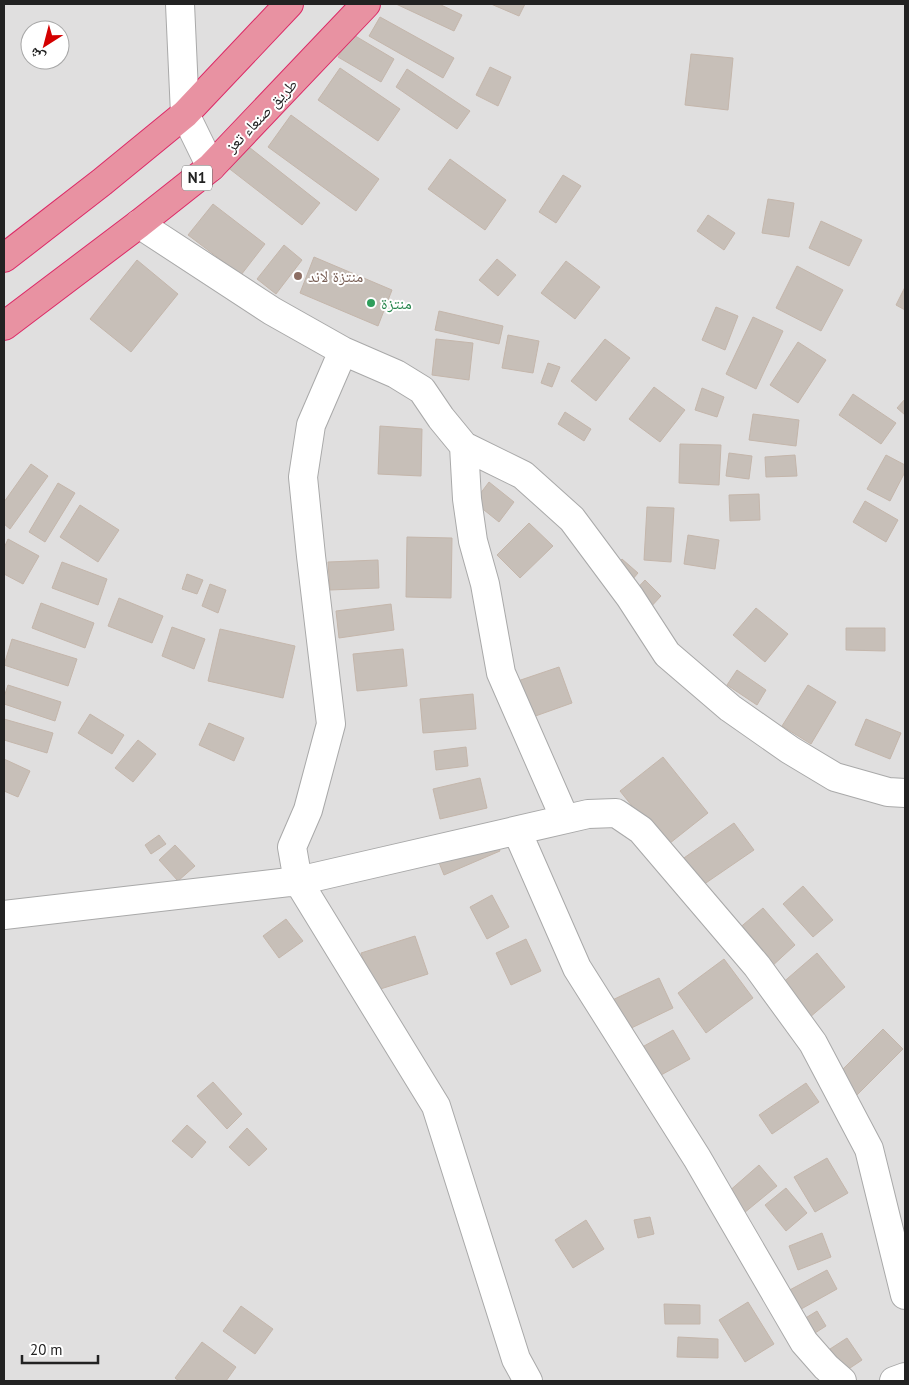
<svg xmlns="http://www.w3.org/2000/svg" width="909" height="1385" viewBox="0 0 909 1385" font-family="'PT Sans','Noto Naskh Arabic',sans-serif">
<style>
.residential{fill:#e0dfdf;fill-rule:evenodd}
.building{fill:#c7bfb8;stroke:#c4b6ab}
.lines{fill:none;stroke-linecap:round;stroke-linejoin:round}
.minor-casing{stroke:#a9a9a9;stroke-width:30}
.highway-casing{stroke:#dc2a67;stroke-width:30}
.minor{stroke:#fff;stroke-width:28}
.highway{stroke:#e892a2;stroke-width:28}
.education-dot{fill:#8d6e63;stroke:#fff;stroke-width:2}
.leisure-dot{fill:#2e9e5b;stroke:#fff;stroke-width:2}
.labels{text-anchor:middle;stroke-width:4;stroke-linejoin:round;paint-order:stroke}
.shield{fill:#fff;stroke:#646464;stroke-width:1}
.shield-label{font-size:15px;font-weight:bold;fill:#222}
.street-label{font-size:16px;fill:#222;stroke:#fff}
.education-label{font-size:16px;fill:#785e54;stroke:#fff;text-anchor:start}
.leisure-label{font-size:16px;fill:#27864d;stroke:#fff;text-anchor:start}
</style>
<rect width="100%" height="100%" fill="#f2efe9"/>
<path class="residential" d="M4,4H905V1381H4ZM30,30H60V60H30Z"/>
<path class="building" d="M396,4H439L462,15L454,31Z
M491,4H525L519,16Z
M380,17L454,58L443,78L369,36Z
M352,34L394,59L381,82L338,57Z
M691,54L733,58L728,110L685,105Z
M490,67L511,77L498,106L476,95Z
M340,68L400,109L378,141L318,100Z
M407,69L470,111L457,129L396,87Z
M291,115L379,179L356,211L268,147Z
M240,140L320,203L302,225L222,163Z
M450,159L506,200L485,230L428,189Z
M563,175L581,186L556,223L539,212Z
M768,199L794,203L789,237L762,233Z
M213,204L265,244L241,275L188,235Z
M708,215L735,233L724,250L697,231Z
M821,221L862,240L849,266L809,248Z
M284,245L302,260L276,294L257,279Z
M314,257L392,290L378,326L300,293Z
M497,259L516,275L498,296L479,280Z
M137,260L178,294L131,352L90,319Z
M566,261L600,287L575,319L541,293Z
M797,266L843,290L821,331L776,308Z
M905,287V310L896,305Z
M716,307L738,316L725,350L702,340Z
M439,311L503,326L499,344L435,330Z
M753,317L783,331L756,389L726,374Z
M508,335L539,341L533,373L502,368Z
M436,339L473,343L469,380L432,375Z
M605,339L630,358L596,401L571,381Z
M798,342L826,360L798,403L770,385Z
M548,363L560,367L552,387L541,383Z
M654,387L685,410L660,442L629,419Z
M702,388L724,397L717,417L695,410Z
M853,394L896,423L881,444L839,415Z
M905,399V415L897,408Z
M565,412L591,429L584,441L558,424Z
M753,414L799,420L796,446L749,440Z
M380,426L422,429L421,476L378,474Z
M680,444L721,445L719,485L679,483Z
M729,453L752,456L749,479L726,476Z
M795,455L797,476L766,477L765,457Z
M886,455L905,465V472L890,501L867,489Z
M31,464L48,476L10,529L4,524V502Z
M489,482L514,502L499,522L474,502Z
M58,483L75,493L45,542L29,532Z
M759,494L760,520L730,521L729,495Z
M865,501L898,520L886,542L853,522Z
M80,505L119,530L98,562L60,537Z
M647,507L674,508L671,562L644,560Z
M529,523L553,546L520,578L497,555Z
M688,535L719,540L715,569L684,564Z
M407,537L452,538L451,598L406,597Z
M8,539L39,556L23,584L4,574V548Z
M622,559L638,573L626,587L610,573Z
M378,560L379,588L330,590L328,562Z
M62,562L107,579L98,605L52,588Z
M187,574L203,580L197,594L182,589Z
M645,580L661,596L648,610L631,595Z
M210,584L226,590L218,613L202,606Z
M119,598L163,616L152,643L108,626Z
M41,603L94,623L85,648L32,628Z
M391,604L394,630L339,638L336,611Z
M756,608L788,634L765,662L733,635Z
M172,627L205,639L194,669L162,656Z
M846,628H885V651L846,650Z
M220,629L295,646L283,698L208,681Z
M12,639L77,659L68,686L4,665Z
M403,649L407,686L357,691L353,654Z
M559,667L572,703L513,724L500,687Z
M737,670L766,690L757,705L727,685Z
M8,685L61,702L55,721L4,704V697Z
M808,685L836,702L811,744L782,726Z
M473,694L476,729L423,733L420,699Z
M90,714L124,735L112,754L78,733Z
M4,719L53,733L47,753L4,740Z
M866,719L901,733L890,759L855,745Z
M209,723L244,738L234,761L199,745Z
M138,740L156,754L133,782L115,768Z
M466,747L468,766L436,770L434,751Z
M663,757L708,813L665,847L620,791Z
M4,759L30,771L18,797L4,791Z
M480,778L487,808L440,819L433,789Z
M734,823L754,850L700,887L681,860Z
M489,824L500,851L444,875L433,848Z
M159,835L166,844L151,854L145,845Z
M175,845L195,866L178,881L159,860Z
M803,886L833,920L813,937L783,904Z
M492,895L509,927L487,939L470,907Z
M763,908L795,945L770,968L737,930Z
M286,919L303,941L279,958L263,936Z
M415,936L428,974L374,991L361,953Z
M526,939L541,971L511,985L496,953Z
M817,953L845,987L809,1018L780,985Z
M724,959L753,998L706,1033L678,993Z
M659,978L673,1008L621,1033L606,1003Z
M883,1029L903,1049L853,1099L832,1080Z
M673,1030L690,1059L652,1080L635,1051Z
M213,1082L242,1114L227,1129L197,1096Z
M806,1083L819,1102L772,1134L759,1115Z
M187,1125L206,1142L192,1158L172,1141Z
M247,1128L267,1149L249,1166L229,1147Z
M827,1158L848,1193L815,1212L794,1177Z
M759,1165L777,1186L744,1213L727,1193Z
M786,1188L807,1213L786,1231L765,1205Z
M650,1217L654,1234L638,1238L634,1220Z
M586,1220L604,1249L573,1268L555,1240Z
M822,1233L831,1257L798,1270L789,1246Z
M827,1270L837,1289L794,1313L784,1293Z
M748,1302L774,1344L745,1362L719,1320Z
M664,1304L700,1305V1324H665Z
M241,1306L273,1329L255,1354L223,1331Z
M817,1311L826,1326L804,1340L794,1325Z
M678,1337L718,1339V1358L677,1357Z
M847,1338L862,1360L844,1372L830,1349Z
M202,1342L236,1367L226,1381H179L175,1378Z"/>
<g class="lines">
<g class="minor-casing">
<path id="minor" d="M180,4L185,114L211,167
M139,224L272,311L343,351L396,374L422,390L441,418L464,446L523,475L572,519L630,597L667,654L730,708L790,750L835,777L888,792L905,793
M343,351L311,425L303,477L311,556L331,724L308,810L292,847L298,881L436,1106L516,1359L528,1381
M464,446L467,499L473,541L485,584L501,673L565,819
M517,831L577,968L697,1158L804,1342L826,1367L842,1381
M4,915L298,881L588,814L616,813L641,830L757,966L813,1043L869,1149L905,1295
M894,1381L905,1377"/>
</g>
<g class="highway-casing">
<path id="highway" d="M4,258L102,182L185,114L289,4
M4,326L139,224L211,167L366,4"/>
</g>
<use href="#minor" class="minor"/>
<use href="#highway" class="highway"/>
</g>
<circle class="education-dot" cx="298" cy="276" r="5"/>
<circle class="leisure-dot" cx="371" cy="303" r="5"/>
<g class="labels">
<rect class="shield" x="182" y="165.5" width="30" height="25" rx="4"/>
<g class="shield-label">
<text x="197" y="183">N1</text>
</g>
<g class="street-label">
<text transform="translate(261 115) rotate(-46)" y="6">طريق صنعاء تعز</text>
</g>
<g class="education-label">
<text x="308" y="282">منتزة لاند</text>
</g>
<g class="leisure-label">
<text x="381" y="309">منتزة</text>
</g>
</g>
<rect width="909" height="1385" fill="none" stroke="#222222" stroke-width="10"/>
<g transform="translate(45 45) rotate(216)"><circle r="24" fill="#ffffff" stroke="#a7a7a7"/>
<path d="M0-4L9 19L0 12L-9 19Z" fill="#d40000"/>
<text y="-8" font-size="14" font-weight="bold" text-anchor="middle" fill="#222222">ش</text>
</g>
<path d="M22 1355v8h76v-8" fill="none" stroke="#222222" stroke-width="2.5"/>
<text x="30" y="1355" font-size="15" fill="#222222" stroke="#ffffff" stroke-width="4" paint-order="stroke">20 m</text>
</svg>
